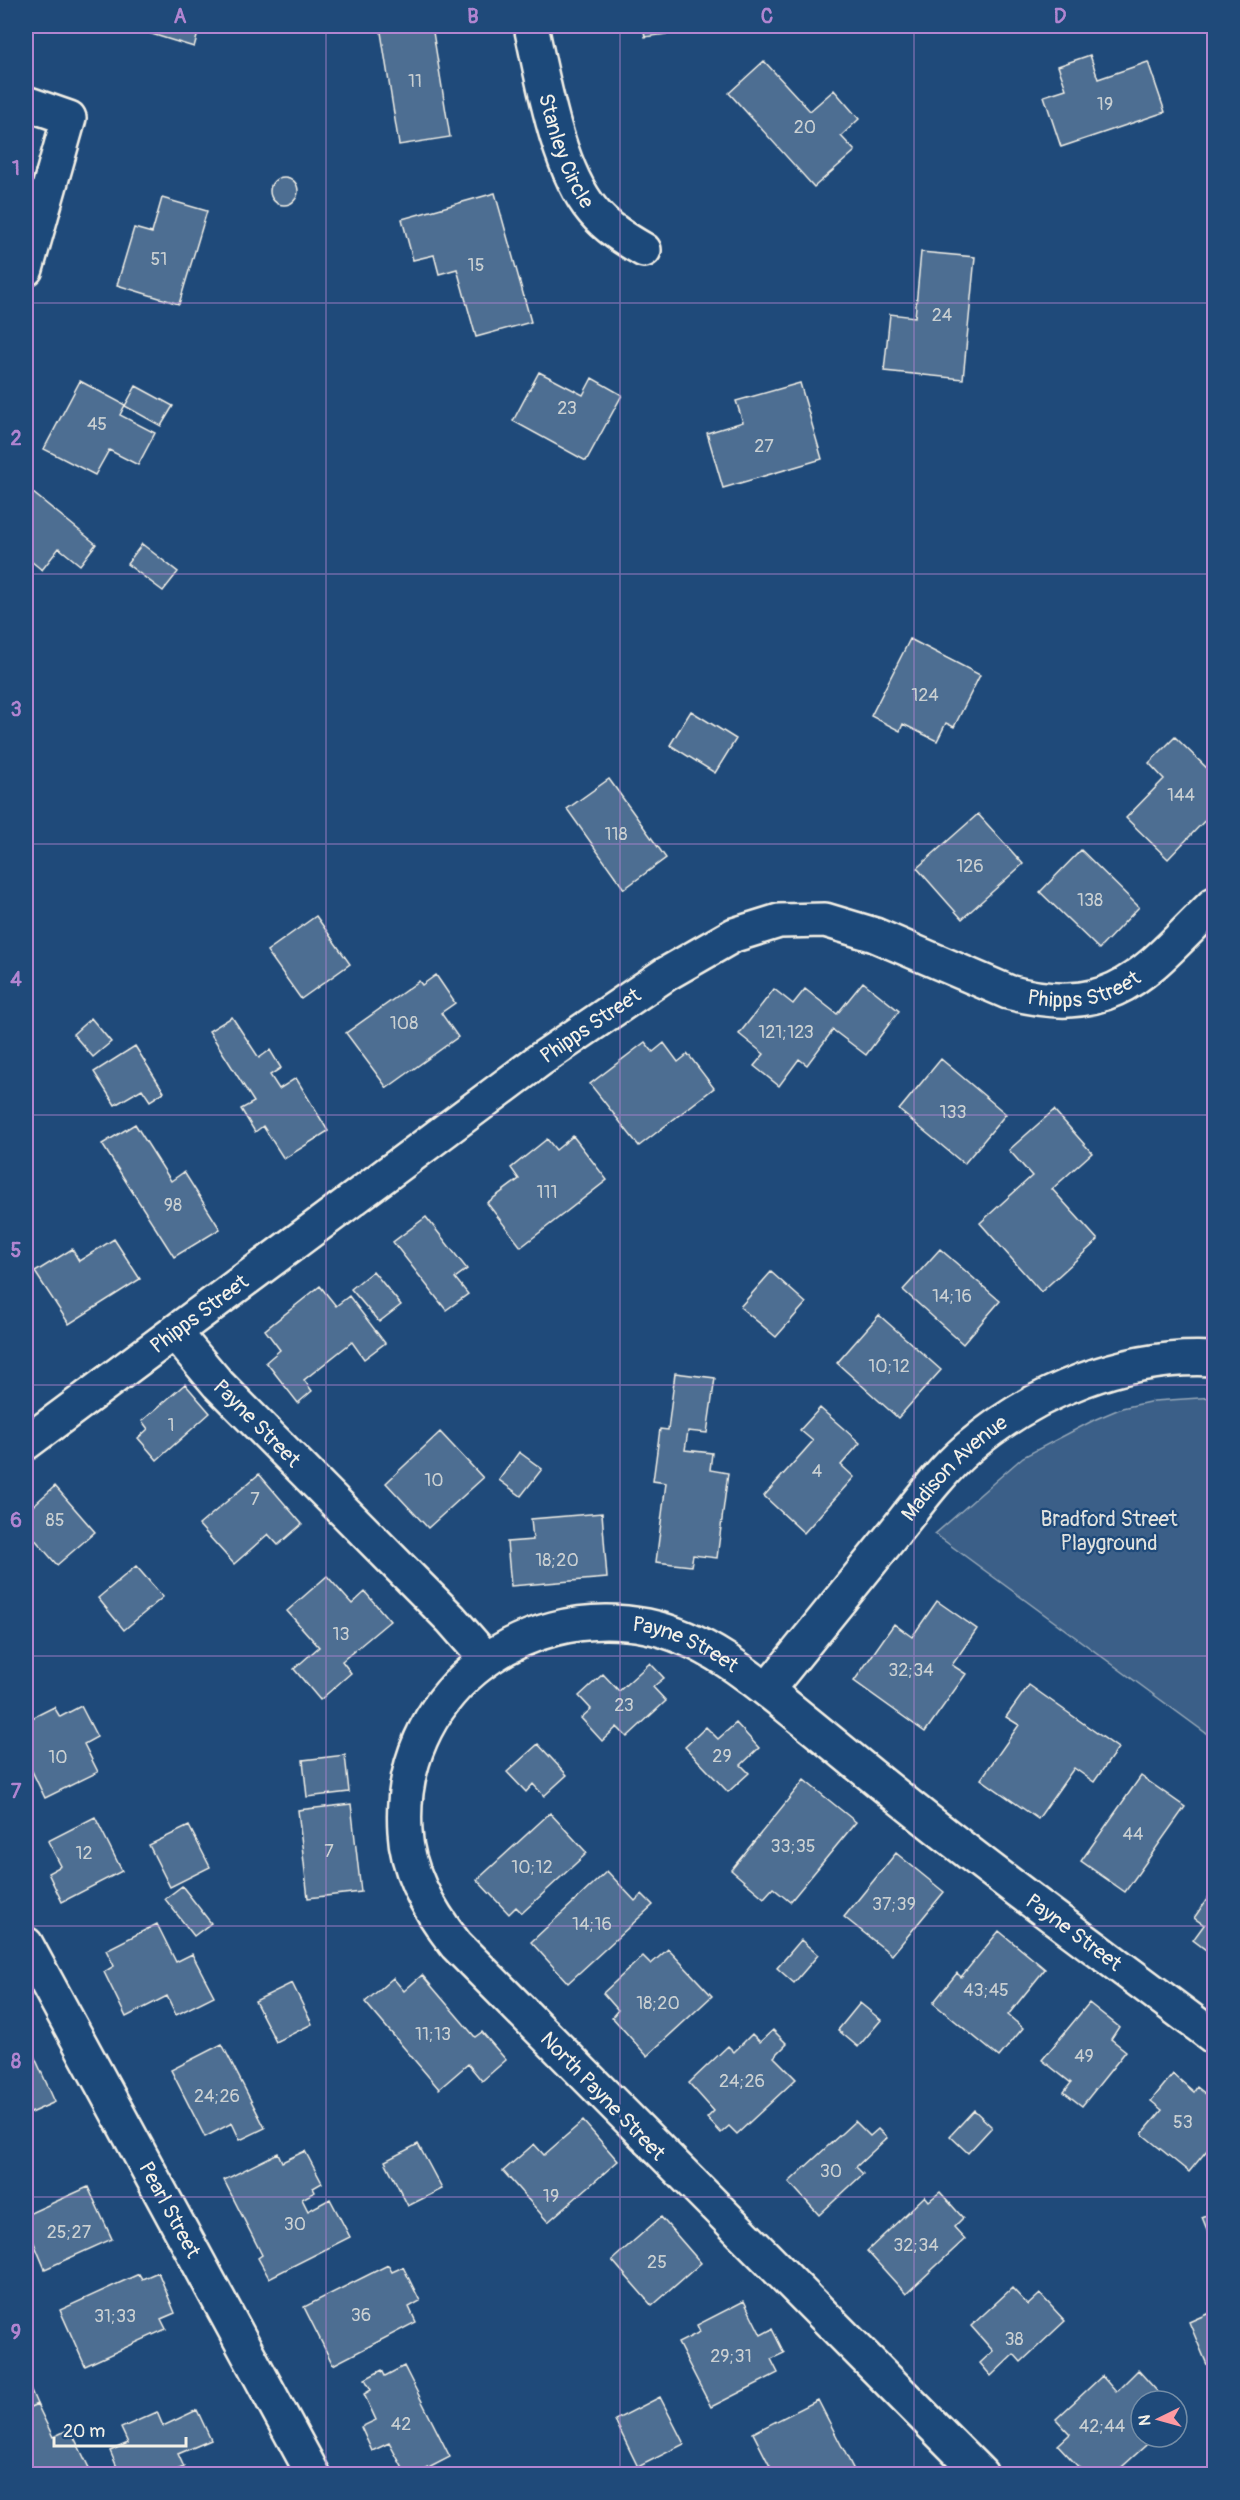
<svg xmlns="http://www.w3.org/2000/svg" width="1240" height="2500" viewBox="0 0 1240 2500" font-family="Pangolin,sans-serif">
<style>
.green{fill:#3a5f88;stroke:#97a8b8;stroke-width:1.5}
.building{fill:#4d6e92;stroke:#f4f1e8;stroke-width:1.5}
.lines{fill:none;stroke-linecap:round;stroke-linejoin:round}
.street-casing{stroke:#f4f1e8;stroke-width:38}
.street{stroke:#1f4a7a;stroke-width:33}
.grid{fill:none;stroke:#b185d1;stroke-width:1.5;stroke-opacity:0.55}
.labels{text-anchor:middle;stroke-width:4.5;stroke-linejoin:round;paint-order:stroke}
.number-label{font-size:18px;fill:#cad0d2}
.street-label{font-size:21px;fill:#f4f1e8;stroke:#1f4a7a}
.park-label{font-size:21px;fill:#e1e2de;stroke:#1f4a7a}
.neatline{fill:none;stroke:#b185d1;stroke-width:2}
.grid-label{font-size:20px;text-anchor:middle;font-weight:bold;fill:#b185d1}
</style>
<rect width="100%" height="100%" fill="#1f4a7a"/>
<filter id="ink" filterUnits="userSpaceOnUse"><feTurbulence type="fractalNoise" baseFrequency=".0167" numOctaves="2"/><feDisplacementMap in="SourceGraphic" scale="12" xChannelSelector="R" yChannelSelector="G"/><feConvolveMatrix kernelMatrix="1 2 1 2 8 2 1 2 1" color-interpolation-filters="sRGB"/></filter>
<g filter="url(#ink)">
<path class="green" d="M1214,1397V1739L935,1534L1023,1457L1096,1419L1122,1408L1154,1401Z"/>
<path class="building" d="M132,26H200L194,47L132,28Z
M380,26H432L450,137L399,145Z
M643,26H726L645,37Z
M1090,55L1098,79L1148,62L1165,112L1061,147L1044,96L1066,89L1058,66Z
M764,61L810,111L834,90L859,119L841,136L855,151L814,187L729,93Z
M270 191a14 14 0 1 1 28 0a14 14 0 1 1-28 0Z
M495,193L531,322L476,337L457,269L439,274L434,255L413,260L402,219Z
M162,198L207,211L179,304L117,285L134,228L152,233Z
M921,252L975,257L963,379L884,371L890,314L915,317Z
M539,372L583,395L592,378L622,395L586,461L513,421Z
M80,381L125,405L120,415L155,433L138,465L109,450L95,475L44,449Z
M800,383L822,459L723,488L707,433L743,422L736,401Z
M136,386L173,406L161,426L125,406Z
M27,488L96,544L80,565L59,548L42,570L26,557Z
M142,544L178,572L163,591L127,564Z
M910,639L980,675L954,727L946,723L937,741L903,724L900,731L871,716Z
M691,711L736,739L715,773L670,745Z
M1175,737L1214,775V811L1168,859L1126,818L1164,779L1149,763Z
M609,779L666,858L624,889L567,809Z
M978,814L1023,864L962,919L917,868Z
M1081,850L1139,907L1099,949L1040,892Z
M316,916L350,964L301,999L267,951Z
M436,975L455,1003L441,1013L458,1037L387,1088L346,1033L419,981L422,985Z
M863,982L899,1011L866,1055L833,1030L807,1065L799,1059L779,1086L754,1066L764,1054L739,1034L774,989L793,1004L805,989L837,1014Z
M232,1017L259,1058L270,1050L281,1068L270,1075L279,1089L296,1078L328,1131L284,1159L263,1126L255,1132L241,1109L254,1102L209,1031Z
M91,1018L111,1042L93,1057L73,1034Z
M645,1042L653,1052L664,1043L678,1062L688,1054L714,1088L639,1146L590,1084Z
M135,1046L164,1092L150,1101L142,1089L115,1105L94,1072Z
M941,1059L1006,1114L964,1164L899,1110Z
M1054,1110L1092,1153L1052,1189L1098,1240L1041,1292L980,1223L1032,1176L1009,1150Z
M135,1124L171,1181L184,1172L220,1229L174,1257L102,1144Z
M573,1136L607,1180L521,1247L487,1203L519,1179L511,1168L547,1139L556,1150Z
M426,1217L467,1269L455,1278L468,1294L446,1310L393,1242Z
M1214,1224V1272L1209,1271Z
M114,1239L140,1279L69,1324L35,1272L72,1249L79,1261Z
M940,1249L1000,1301L963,1344L903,1290Z
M373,1271L401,1305L379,1322L351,1289Z
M771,1272L806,1303L776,1337L740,1307Z
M320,1286L336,1306L349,1296L385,1343L364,1359L352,1342L304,1380L312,1391L298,1403L266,1362L280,1350L265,1330Z
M879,1315L941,1370L898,1418L837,1363Z
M675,1373L715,1378L707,1433L688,1431L685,1450L712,1453L710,1470L728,1473L717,1558L693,1555L691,1566L656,1562L666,1483L653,1481L660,1429L668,1430Z
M185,1384L210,1413L157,1460L138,1438L148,1429L142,1421Z
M820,1408L860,1443L841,1465L854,1477L804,1533L764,1496L813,1441L800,1430Z
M440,1432L483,1478L428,1528L386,1483Z
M519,1452L542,1469L521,1496L499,1480Z
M259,1474L302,1524L278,1545L268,1534L234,1564L199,1525Z
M55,1486L95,1532L57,1565L26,1529V1512Z
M602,1513L607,1578L511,1586L507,1542L533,1540L531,1519Z
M136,1566L163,1597L124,1630L98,1598Z
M327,1576L352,1604L365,1592L390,1621L342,1661L351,1673L320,1700L294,1669L319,1647L287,1611Z
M937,1601L977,1629L952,1665L966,1674L925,1732L854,1681L894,1624L912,1637Z
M650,1663L664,1678L653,1687L666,1701L627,1737L617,1727L602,1741L581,1718L591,1709L579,1696L603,1674L619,1691Z
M1029,1685L1118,1748L1094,1782L1074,1768L1038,1819L981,1779L1019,1725L1006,1717Z
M81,1706L97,1737L84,1744L98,1772L45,1798L32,1771L26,1774V1721L54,1707L60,1717Z
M736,1723L759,1748L741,1765L749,1773L728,1792L685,1747L706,1727L718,1739Z
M538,1744L567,1775L544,1796L533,1784L526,1792L507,1772Z
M345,1755L349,1792L307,1797L303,1760Z
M1141,1776L1185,1807L1125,1892L1081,1861Z
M804,1780L856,1822L790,1902L773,1888L764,1898L731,1870Z
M351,1804L361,1892L308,1898L298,1810Z
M550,1813L587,1853L522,1913L516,1907L509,1914L477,1880Z
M95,1817L122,1871L62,1902L48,1873L61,1866L48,1841Z
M189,1826L210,1867L170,1887L149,1845Z
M896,1853L944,1892L892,1955L844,1917Z
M607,1871L635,1901L642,1894L653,1905L568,1983L531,1942Z
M182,1886L211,1923L194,1936L165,1899Z
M1214,1889V1956L1193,1940L1204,1925L1194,1918Z
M157,1924L176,1962L192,1954L214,1996L176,2015L167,1996L126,2017L104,1972L114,1966L106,1950Z
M999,1931L1045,1969L1008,2015L1023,2028L999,2057L933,2003L957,1973L961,1977Z
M801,1940L818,1955L794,1983L777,1968Z
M668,1949L712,1996L647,2056L612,2017L618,2010L603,1993L643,1956L651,1964Z
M422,1975L475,2037L482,2032L506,2060L482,2081L468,2064L439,2089L365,2002L393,1978L404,1991Z
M292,1983L312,2024L276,2042L255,2001Z
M860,2003L881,2020L858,2047L838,2030Z
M1089,2003L1119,2027L1111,2039L1126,2051L1082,2106L1064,2092L1071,2083L1042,2060Z
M773,2030L787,2044L774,2057L796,2079L737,2134L729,2126L721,2133L707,2118L714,2111L689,2083L728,2046L734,2052L752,2034L760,2042Z
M26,2038L55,2102L26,2115Z
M222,2044L265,2128L240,2140L232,2123L205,2137L171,2070Z
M1173,2074L1194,2092L1197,2087L1212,2099L1208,2104L1214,2109V2146L1212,2144L1189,2172L1142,2134L1162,2110L1151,2101Z
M974,2110L992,2127L968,2153L950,2136Z
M583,2121L618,2161L548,2222L503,2171L534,2144L544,2155Z
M855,2121L870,2136L878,2129L887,2138L856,2167L863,2174L819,2215L789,2182Z
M418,2144L442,2189L408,2206L385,2161Z
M305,2151L322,2183L313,2188L315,2192L302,2199L308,2211L330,2199L350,2237L269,2278L258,2258L262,2255L224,2180L278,2153L282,2162Z
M88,2187L112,2239L45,2269L26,2224V2215Z
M940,2192L963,2218L954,2227L965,2239L906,2294L867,2251L925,2196L929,2201Z
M1214,2212V2247L1202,2217Z
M661,2217L701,2263L652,2306L612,2260Z
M388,2265L392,2272L403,2267L420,2301L409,2307L416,2322L333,2365L304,2307Z
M158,2272L175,2313L161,2319L166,2329L85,2366L60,2310L139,2274L142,2279Z
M1012,2288L1028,2305L1040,2294L1065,2321L1021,2362L1014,2354L991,2376L980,2363L993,2351L971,2326Z
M744,2301L761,2335L772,2329L784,2353L771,2359L778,2373L711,2407L678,2343L700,2332L697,2325Z
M1214,2311V2364L1208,2367L1189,2322Z
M404,2366L450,2457L417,2474H406L389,2443L372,2451L361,2427L376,2420L364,2394L371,2390L365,2379L382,2370L385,2376Z
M1138,2370L1166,2401H1141V2437H1155L1114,2474H1085L1058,2445L1070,2434L1056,2419L1102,2376L1116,2392Z
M26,2379L37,2404L26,2409Z
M660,2397L684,2444L638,2467L615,2420Z
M818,2400L856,2474H774L753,2433Z
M37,2404L53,2437L70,2429L92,2474H26V2409Z
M197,2410L211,2440L178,2454L184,2467L167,2474H120L110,2451L128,2443L121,2428L157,2412L163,2426Z
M935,2467L939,2474H915Z"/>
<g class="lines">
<g class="street-casing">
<g id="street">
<path id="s1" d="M531,26C543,80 557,168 593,211C607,228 625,239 644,250"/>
<path d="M26,103L69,118L26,269"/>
<path id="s2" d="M175,1333L218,1384L451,1619L486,1659"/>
<path id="s3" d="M26,1443L541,1059L666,974L734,935L779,921L825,920L875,935L1008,992C1114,1020 1145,972 1214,904"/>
<path id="s4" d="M767,1690C808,1639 849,1588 890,1538C915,1507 938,1474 968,1448C1034,1391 1126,1354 1214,1359"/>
<path id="s5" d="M26,1944L313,2474"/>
<path id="s6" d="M981,2474L456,1945C431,1913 407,1873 405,1831C396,1698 518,1601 647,1626C709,1639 757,1682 805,1721C842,1751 879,1782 917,1812C1014,1890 1115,1962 1214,2037"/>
</g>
</g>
<use href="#street" class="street"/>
</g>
</g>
<path class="grid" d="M326,26V2474M620,26V2474M914,26V2474M26,303H1214M26,574H1214M26,844H1214M26,1115H1214M26,1385H1214M26,1656H1214M26,1926H1214M26,2197H1214"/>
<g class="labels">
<g class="number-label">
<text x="415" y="87">11</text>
<text x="1105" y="110">19</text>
<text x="805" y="133">20</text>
<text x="159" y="265">51</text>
<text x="476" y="271">15</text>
<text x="942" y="321">24</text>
<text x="567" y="414">23</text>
<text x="97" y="430">45</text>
<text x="764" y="452">27</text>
<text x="925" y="701">124</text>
<text x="1181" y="801">144</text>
<text x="616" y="840">118</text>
<text x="970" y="872">126</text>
<text x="1090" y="906">138</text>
<text x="404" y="1029">108</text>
<text x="786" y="1038">121;123</text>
<text x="953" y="1118">133</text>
<text x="547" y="1198">111</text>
<text x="173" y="1211">98</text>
<text x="952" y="1302">14;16</text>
<text x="889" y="1372">10;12</text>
<text x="171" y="1431">1</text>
<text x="817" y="1477">4</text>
<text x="434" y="1486">10</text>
<text x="255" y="1505">7</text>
<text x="55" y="1526">85</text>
<text x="557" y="1566">18;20</text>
<text x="341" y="1640">13</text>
<text x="911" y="1676">32;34</text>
<text x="624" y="1711">23</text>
<text x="722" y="1762">29</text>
<text x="58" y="1763">10</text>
<text x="1133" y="1840">44</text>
<text x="793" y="1852">33;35</text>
<text x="329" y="1857">7</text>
<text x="84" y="1859">12</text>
<text x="532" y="1873">10;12</text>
<text x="894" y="1910">37;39</text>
<text x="592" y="1930">14;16</text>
<text x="986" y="1996">43;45</text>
<text x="658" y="2009">18;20</text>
<text x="433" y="2040">11;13</text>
<text x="1084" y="2062">49</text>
<text x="742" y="2087">24;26</text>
<text x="217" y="2102">24;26</text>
<text x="1183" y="2128">53</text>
<text x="831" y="2177">30</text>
<text x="551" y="2202">19</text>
<text x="295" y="2230">30</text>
<text x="69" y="2238">25;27</text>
<text x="916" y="2251">32;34</text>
<text x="657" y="2268">25</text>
<text x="361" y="2321">36</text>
<text x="115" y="2322">31;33</text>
<text x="1014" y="2345">38</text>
<text x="731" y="2362">29;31</text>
<text x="401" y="2430">42</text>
<text x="1102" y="2432">42;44</text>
</g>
<g class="street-label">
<text dy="7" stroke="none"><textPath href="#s1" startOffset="130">Stanley Circle</textPath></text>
<text dy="7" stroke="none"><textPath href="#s3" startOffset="1240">Phipps Street</textPath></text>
<text dy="7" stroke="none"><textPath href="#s3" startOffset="702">Phipps Street</textPath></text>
<text dy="7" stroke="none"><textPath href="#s3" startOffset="216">Phipps Street</textPath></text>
<text dy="7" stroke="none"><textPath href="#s2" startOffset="122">Payne Street</textPath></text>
<text dy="7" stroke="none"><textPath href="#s4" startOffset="291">Madison Avenue</textPath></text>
<text dy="7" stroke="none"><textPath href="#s6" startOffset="1281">Payne Street</textPath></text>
<text dy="7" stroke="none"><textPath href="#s6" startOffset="1767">Payne Street</textPath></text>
<text transform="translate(603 2096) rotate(46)" y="7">North Payne Street</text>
<text dy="7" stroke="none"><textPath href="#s5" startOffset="302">Pearl Street</textPath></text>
</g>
<g class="park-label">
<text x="1109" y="1526">Bradford Street<tspan x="1109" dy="24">Playground</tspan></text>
</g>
</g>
<rect width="1240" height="2500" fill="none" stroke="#1f4a7a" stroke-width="66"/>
<g transform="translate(1159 2419) rotate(265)"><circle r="28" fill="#1f4a7a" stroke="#748da6" stroke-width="1.5"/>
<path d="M0-4.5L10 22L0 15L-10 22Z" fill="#ff9aa2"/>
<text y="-9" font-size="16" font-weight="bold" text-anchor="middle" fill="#f4f1e8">N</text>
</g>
<path d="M54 2437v9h132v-9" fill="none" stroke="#f4f1e8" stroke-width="3"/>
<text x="63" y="2437" font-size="18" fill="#f4f1e8" stroke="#1f4a7a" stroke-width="4.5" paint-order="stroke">20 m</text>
<rect x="33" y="33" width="1174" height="2434" class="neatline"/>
<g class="grid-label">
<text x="180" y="23">A</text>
<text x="473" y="23">B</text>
<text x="767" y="23">C</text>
<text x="1060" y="23">D</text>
<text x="16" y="175">1</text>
<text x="16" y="445">2</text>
<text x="16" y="716">3</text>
<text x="16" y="986">4</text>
<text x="16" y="1257">5</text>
<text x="16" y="1527">6</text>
<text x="16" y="1798">7</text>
<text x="16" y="2068">8</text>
<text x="16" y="2339">9</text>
</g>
</svg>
